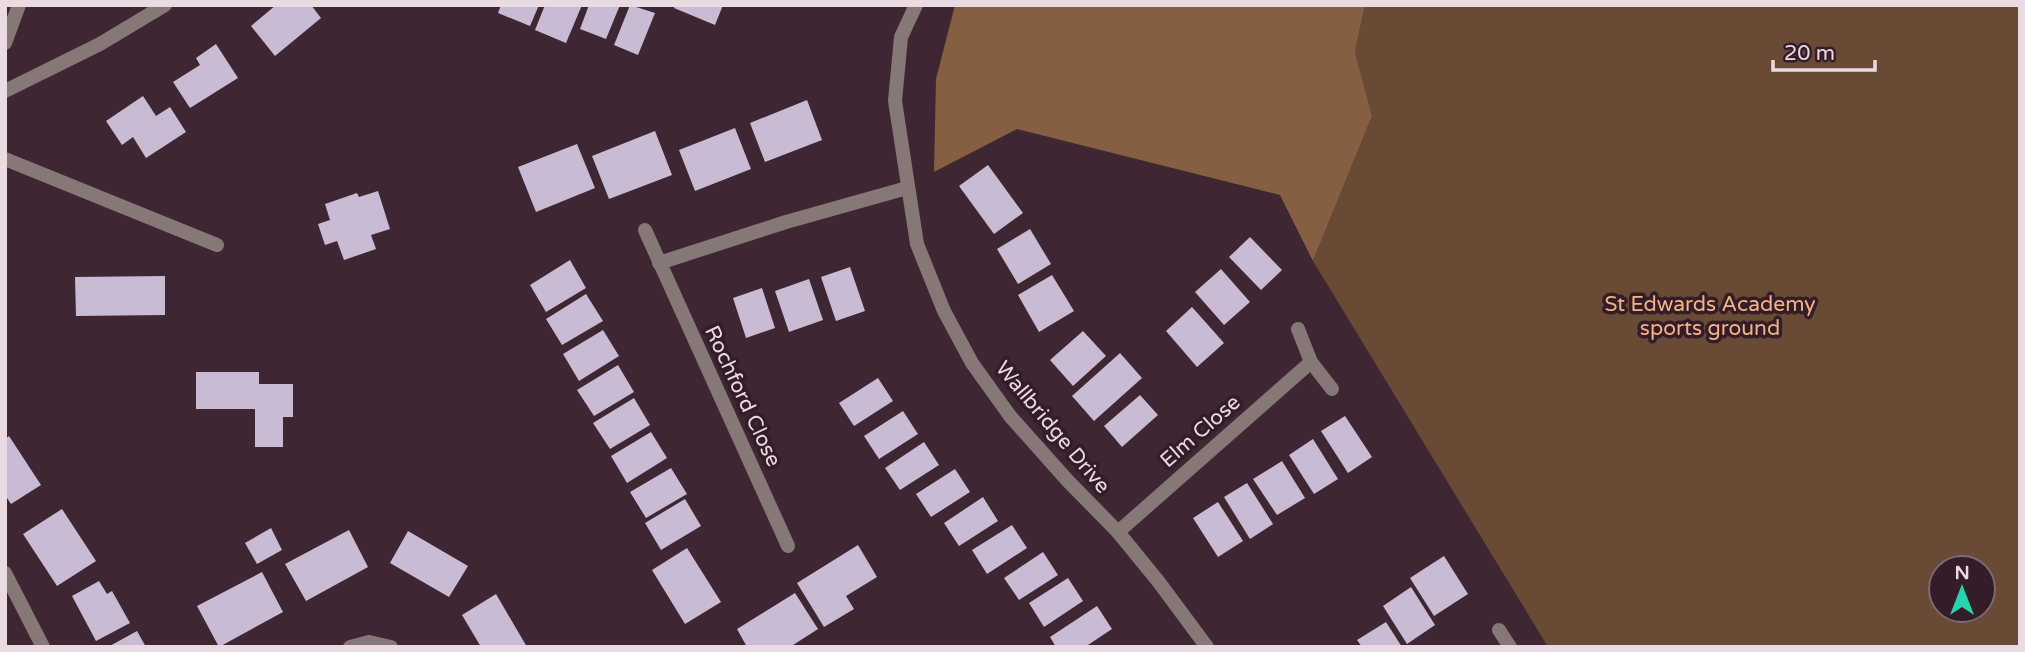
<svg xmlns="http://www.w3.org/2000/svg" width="2025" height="652" viewBox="0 0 2025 652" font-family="'Varela Round',sans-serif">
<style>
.green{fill:#684a35;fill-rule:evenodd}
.forest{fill:#865f43}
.building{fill:#cabbd5}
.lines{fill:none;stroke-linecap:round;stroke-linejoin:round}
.minor{stroke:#867877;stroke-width:14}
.tertiary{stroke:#867877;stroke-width:14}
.labels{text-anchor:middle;stroke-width:7;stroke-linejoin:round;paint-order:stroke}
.park-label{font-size:21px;fill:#f3b386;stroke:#331d29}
.street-label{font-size:21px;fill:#eadbe3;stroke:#331d29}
</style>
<rect width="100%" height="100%" fill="#3e2733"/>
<path class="green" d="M1365,5H2020V647H1548L1313,261L1372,116L1355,52ZM1941,568H1983V610H1941Z"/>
<path class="forest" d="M955,5H1365L1355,52L1372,116L1313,261L1280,195L1017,129L934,172L936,79Z"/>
<path class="building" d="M276,5H311L321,18L275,56L251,26Z
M501,5H539L530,26L498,13Z
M545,5H582L566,43L535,30Z
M589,5H620L606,39L580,29Z
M630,5L655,13L638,55L614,45Z
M675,5H723L715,25L674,8Z
M216,44L238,78L190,108L173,82L200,65L196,58Z
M143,96L156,116L170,107L186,132L146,158L133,137L122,145L106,121Z
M807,100L822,140L765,162L750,123Z
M735,128L751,169L695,191L679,150Z
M655,131L672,175L609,199L592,156Z
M577,144L595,188L536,212L518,167Z
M988,165L1023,213L994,234L959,186Z
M378,191L390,229L371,235L376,249L344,260L337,241L325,245L318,224L330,220L325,204L357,193L359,197Z
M1030,229L1051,264L1018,284L997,249Z
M1250,237L1282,270L1261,290L1229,257Z
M570,260L586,288L546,312L530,285Z
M850,267L865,311L836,321L821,277Z
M1221,269L1250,302L1224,325L1195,292Z
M1052,275L1074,311L1039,332L1018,295Z
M165,276V315L76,316L75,277Z
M809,279L823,320L789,332L775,291Z
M762,288L775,328L746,338L733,298Z
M586,294L603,321L562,345L546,319Z
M1192,307L1224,343L1197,367L1166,331Z
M603,330L619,356L579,381L563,354Z
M1083,331L1106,356L1073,386L1050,360Z
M1120,353L1142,378L1094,421L1072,396Z
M618,365L634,392L594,416L577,390Z
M196,372H259V384H293V417H283V447H255V409H196Z
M878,378L893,401L854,426L839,403Z
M1140,395L1158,415L1122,447L1104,426Z
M634,398L650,425L610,449L593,423Z
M903,411L918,434L879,459L864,436Z
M1345,416L1372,457L1348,473L1321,431Z
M651,432L667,458L627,483L611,456Z
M9,436L41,485L11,504L5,495V439Z
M1313,439L1338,479L1314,494L1289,455Z
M924,442L939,465L900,490L885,468Z
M1282,461L1305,498L1277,515L1253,479Z
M671,468L687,494L646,518L630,492Z
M955,469L970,492L931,517L916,494Z
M1247,483L1273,524L1250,539L1224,497Z
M983,497L998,521L959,546L944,523Z
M685,499L701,526L661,550L645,523Z
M1218,502L1243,541L1218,557L1193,518Z
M62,509L96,561L57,586L23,534Z
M1012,525L1027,548L987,574L972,550Z
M271,528L282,550L257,564L245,543Z
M349,530L368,567L306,601L285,564Z
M408,531L468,566L449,597L390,563Z
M858,545L877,577L846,596L854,609L824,627L797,583Z
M687,548L721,602L685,624L652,570Z
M1043,552L1058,575L1019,600L1004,578Z
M1444,556L1468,594L1434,616L1410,578Z
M262,572L283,612L219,647L197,606Z
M1068,578L1083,601L1044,627L1029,603Z
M99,581L107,594L112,591L130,623L96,641L72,596Z
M1411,587L1435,625L1407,644L1383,606Z
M795,593L818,629L790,647H747L737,629Z
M496,594L527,647H481L462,615Z
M1097,606L1112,629L1085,647H1056L1050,637Z
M1386,622L1402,647H1362L1357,640Z
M137,631L146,647H108Z"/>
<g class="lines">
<path class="minor" d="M5,43L19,5
M5,91L100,44L165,5
M5,159L217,245
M645,230L788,546
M659,263L786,222L907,188
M1298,329L1311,362L1332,389
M1118,532L1311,362
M5,573L43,647
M1499,630L1510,647
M350,647L369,642L391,647"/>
<path class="tertiary" d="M916,5L901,37L895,101L917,244L944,311L972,363L1010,416L1067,480L1118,532L1158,581L1207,647"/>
</g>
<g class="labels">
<g class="park-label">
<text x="1710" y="311">St Edwards Academy<tspan x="1710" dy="24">sports ground</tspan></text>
</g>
<g class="street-label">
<text transform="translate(743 396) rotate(65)" y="7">Rochford Close</text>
<text transform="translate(1053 427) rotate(50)" y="7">Wallbridge Drive</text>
<text transform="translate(1200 431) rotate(-41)" y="7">Elm Close</text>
</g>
</g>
<rect width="2025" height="652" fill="none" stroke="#eadbe3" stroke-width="14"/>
<g transform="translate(1962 589)"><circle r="33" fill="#331d29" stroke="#7c6973" stroke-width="2"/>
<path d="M0-5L12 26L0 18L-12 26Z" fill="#26d5ae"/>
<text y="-10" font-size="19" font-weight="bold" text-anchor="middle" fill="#eadbe3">N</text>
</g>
<path d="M1773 60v10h102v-10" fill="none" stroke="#eadbe3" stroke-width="3.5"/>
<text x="1784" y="60" font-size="21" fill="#eadbe3" stroke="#331d29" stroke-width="5" paint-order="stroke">20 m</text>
</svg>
